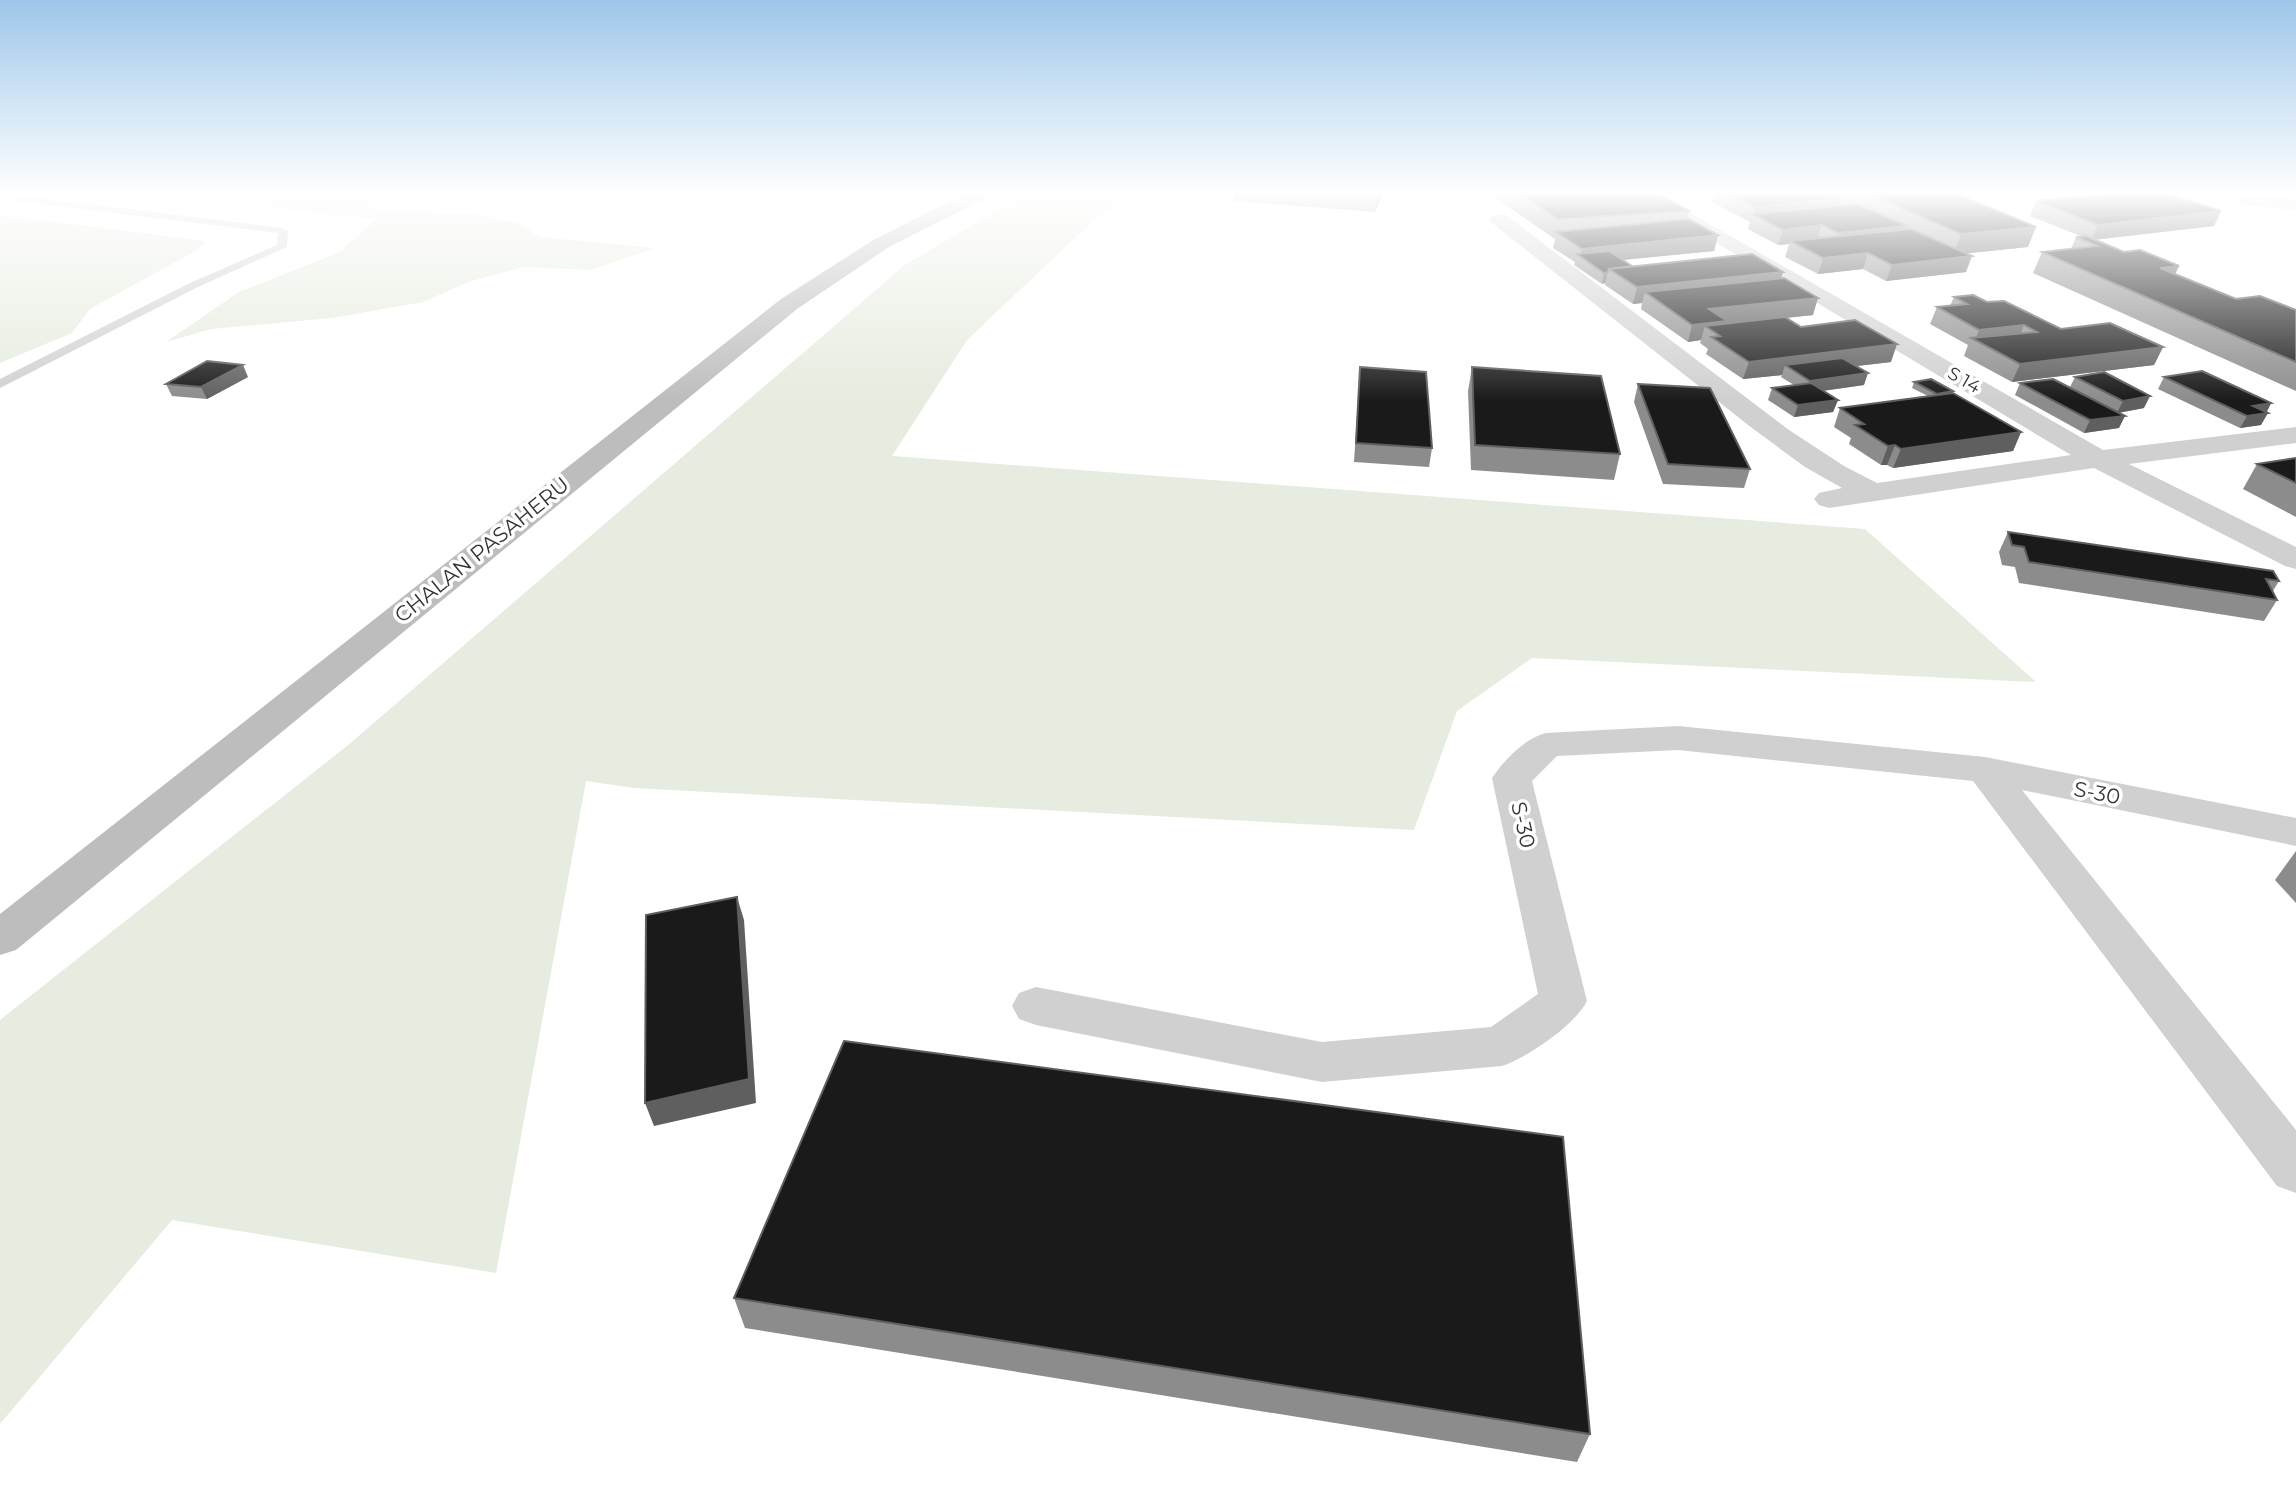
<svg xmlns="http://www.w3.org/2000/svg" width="2296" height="1501" viewBox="0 0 2296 1501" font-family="Montserrat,sans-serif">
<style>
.green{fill:#e6ecdf}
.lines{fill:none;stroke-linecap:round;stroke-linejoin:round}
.lane{fill:#d0d0d0;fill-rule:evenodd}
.street{fill:#d0d0d0;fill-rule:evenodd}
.secondary{fill:#bdbdbd;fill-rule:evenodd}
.wall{fill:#8c8c8c}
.shaded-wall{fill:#5f5f5f}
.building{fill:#1a1a1a;stroke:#5f5f5f;stroke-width:2}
.labels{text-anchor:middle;stroke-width:7;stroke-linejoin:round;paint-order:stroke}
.far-street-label{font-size:18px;fill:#333;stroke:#fff}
.street-label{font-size:21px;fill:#333;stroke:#fff}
</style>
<rect width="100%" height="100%" fill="#fff"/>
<path class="green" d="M1030,191H1141L1097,217L967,340L892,456L1865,529L2036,682L1532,658L1457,711L1414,830L634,788L586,781L496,1273L172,1220L0,1424V1020L347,746L905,265Z
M297,192H319L374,202L375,210L481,215L518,223L540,237L655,248L590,270L524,267L471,281L423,302L332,318L211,329L166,342L239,292L340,252L376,219L213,202Z
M0,215L206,241L197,250L90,309L72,333L0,363Z"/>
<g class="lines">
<path class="lane" d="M0,191H10L18,195L283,228L288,231L287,247L198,287L0,388V379L190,283L277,245L278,233L15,201Z"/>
<path class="street" d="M1630,191H1652L2103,450L2296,427V443L2129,464L2296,547V569L2285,566L2094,468L1829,508L1819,505L1814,499L1819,493L1842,488L1805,467L1752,428L1492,223L1489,219L1492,215H1506L1789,430L1844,466L1877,483L2071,455Z
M2225,191H2245L2251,195L2296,198V210L2239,204Z
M1678,726L1985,757L2296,818V846L2022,790L2296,1130V1193L2277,1186L1973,781L1678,750L1557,756L1532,781L1587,1001C1574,1026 1528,1057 1502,1066L1322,1082L1036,1025L1019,1019L1012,1006L1019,993L1036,987L1322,1042L1491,1027L1538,994L1492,778C1504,760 1525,738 1546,733Z"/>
<path class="secondary" d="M971,191H994L992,195L889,247L797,309L16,950L0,955V914L781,299L875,239Z"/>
</g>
<path class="wall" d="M1235,191H1384L1375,212L1234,201Z
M1485,191H1653L1689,211L1687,219L1718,235L1714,251L1623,260L1632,266L1783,272L1781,279L1813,315L1785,318L1801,327L1891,362L1856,366L1864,385L1823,391L1838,400L1833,412L1794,417L1768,400L1772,388L1794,385L1781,377L1782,375L1743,379L1706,354L1708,349L1700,343L1701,340L1688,342L1641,309L1642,303L1633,304L1605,285V283L1602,284L1574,265L1575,262L1553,248L1555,239Z
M1715,191H1822L1829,194L1830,191H1949L2028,247L1966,253V272L1886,281L1863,269L1818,274L1785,257L1789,244L1778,245L1748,229L1750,222L1712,202Z
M2259,191H2296V195L2261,192Z
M2036,201L2221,211L2214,226L2094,240L2236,299L2296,310V391L2033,273L2042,252L2071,249L2076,237H2083L2030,216Z
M1954,297L1987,302L2061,329L2163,347L2154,365L2012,382L1964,356L1968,345L1930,324L1937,307L1950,306Z
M1360,367L1432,448L1429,467L1354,462Z
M1472,367L1620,454L1614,480L1471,470L1468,391Z
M248,377L207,399L172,396L166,384Z
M2075,377L2144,408L2119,413V428L2084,433L2015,395L2020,383L2070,387Z
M2164,377L2271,403L2261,425L2240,428L2158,389Z
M1914,382L1953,391L1952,393L2021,432L2013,451L1893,468L1887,465H1881L1849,444L1851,438L1834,427L1840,408L1928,396L1912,388Z
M1638,384L1750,469L1744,488L1663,484L1634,402Z
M2296,458V517L2243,489L2257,464Z
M2008,532L2279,581L2273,591L2277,600L2264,621L2019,583L2015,567L2002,565L1999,552Z
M2296,851V903L2275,880Z
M734,1298L1590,1434L1577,1462L745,1328Z"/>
<path class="shaded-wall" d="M1378,191H1384L1375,212L1377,193Z
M1840,199L1836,214H1753L1755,207Z
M2221,211L2214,226L2091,240L2098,225Z
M1822,225L1817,241H1790L1789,244L1778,245L1783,230Z
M1907,226L1902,241L1833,249L1838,233Z
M2036,227L2028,247L1953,255L1961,234Z
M1718,235L1714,251L1590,263L1580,257L1582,249Z
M1868,253L1863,269L1818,274L1823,258Z
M1972,256L1966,272L1886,281L1892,265Z
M2179,266L2169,287L2160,268Z
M1608,272L1605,283L1602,284L1604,273Z
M1783,272L1778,288L1645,292L1642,303L1633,304L1637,287Z
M1818,298L1813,315L1727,324L1720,336L1705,326L1701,340L1688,342L1692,325L1709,309Z
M2024,325L2017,342L1975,340L1979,330Z
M1897,344L1891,362L1798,373L1785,365L1782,375L1743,379L1749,362Z
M2163,347L2154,365L2012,382L2020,364Z
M243,365L248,377L207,399L201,387Z
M1868,373L1864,385L1806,393L1810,381Z
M2150,396L2144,408L2117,413L2123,401Z
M1838,400L1833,412L1794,417L1798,405Z
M2271,403L2266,413H2268L2261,425L2240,428L2253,406Z
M2125,416L2119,428L2084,433L2090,420Z
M2021,432L2013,451L1893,468L1901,449Z
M1895,445L1887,465H1881L1888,446Z
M737,897L744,920L756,1103L654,1126L645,1103Z"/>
<path class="building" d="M1345,191H1378L1377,193Z
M1515,191H1653L1689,211L1558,219Z
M1721,191H1822L1840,199L1755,207Z
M1861,191H1949L2036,227L1961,234Z
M2139,191H2158L2221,211L2098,225L2036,201Z
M1858,204L1907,226L1838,233L1822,225L1783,230L1752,214Z
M1688,219L1718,235L1582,249L1556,232Z
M1911,229L1972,256L1892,265L1868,253L1823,258L1790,241Z
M2086,236L2124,252L2140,250L2179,266L2160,268L2236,299L2260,296L2296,310V362L2042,252L2097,246L2076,237Z
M1609,251L1632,266L1609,269L1608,272L1604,273L1577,254Z
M1752,254L1783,272L1637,287L1609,269Z
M1784,278L1818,298L1709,309L1727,321L1692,325L1645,292Z
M1973,295L1987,302L2004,301L2061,329L2110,323L2163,347L2020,364L1971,338L2037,332L2024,325L1979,330L1937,307L1967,304L1954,297Z
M1785,317L1801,327L1855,320L1897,344L1749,362L1711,337L1720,336L1705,326Z
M1842,358L1868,373L1810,381L1785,365Z
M207,361L243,365L201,387L166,384Z
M1360,367L1426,372L1432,448L1356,443Z
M1472,367L1601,376L1620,454L1475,445Z
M2202,371L2271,403L2253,406L2268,413L2247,416L2164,377Z
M2104,372L2150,396L2123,401L2075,377Z
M1931,379L1953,391L1937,394L1914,382Z
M2053,379L2125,416L2090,420L2020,383Z
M1811,383L1838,400L1798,405L1772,388Z
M1638,384L1710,388L1750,469L1668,464Z
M1953,393L2021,432L1901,449L1895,445L1888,446L1855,425L1864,424L1840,408Z
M2296,458V483L2257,464Z
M2008,532L2273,571L2279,581L2266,579L2277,600L2029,562L2024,547L2012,545Z
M737,897L749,1079L645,1103L646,915Z
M844,1041L1563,1137L1590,1434L734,1298Z"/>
<linearGradient id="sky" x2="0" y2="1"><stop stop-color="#9ec6ea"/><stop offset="0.48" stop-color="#fff"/><stop offset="1" stop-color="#fff" stop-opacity="0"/></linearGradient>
<rect width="2296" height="401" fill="url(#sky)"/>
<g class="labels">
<g class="far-street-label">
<text transform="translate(1964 380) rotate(30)" y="6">S 14</text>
</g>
<g class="street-label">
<text transform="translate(482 550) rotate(-39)" y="7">CHALAN PASAHERU</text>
<text transform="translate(2097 793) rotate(11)" y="7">S-30</text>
<text transform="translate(1523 825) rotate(77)" y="7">S-30</text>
</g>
</g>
</svg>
